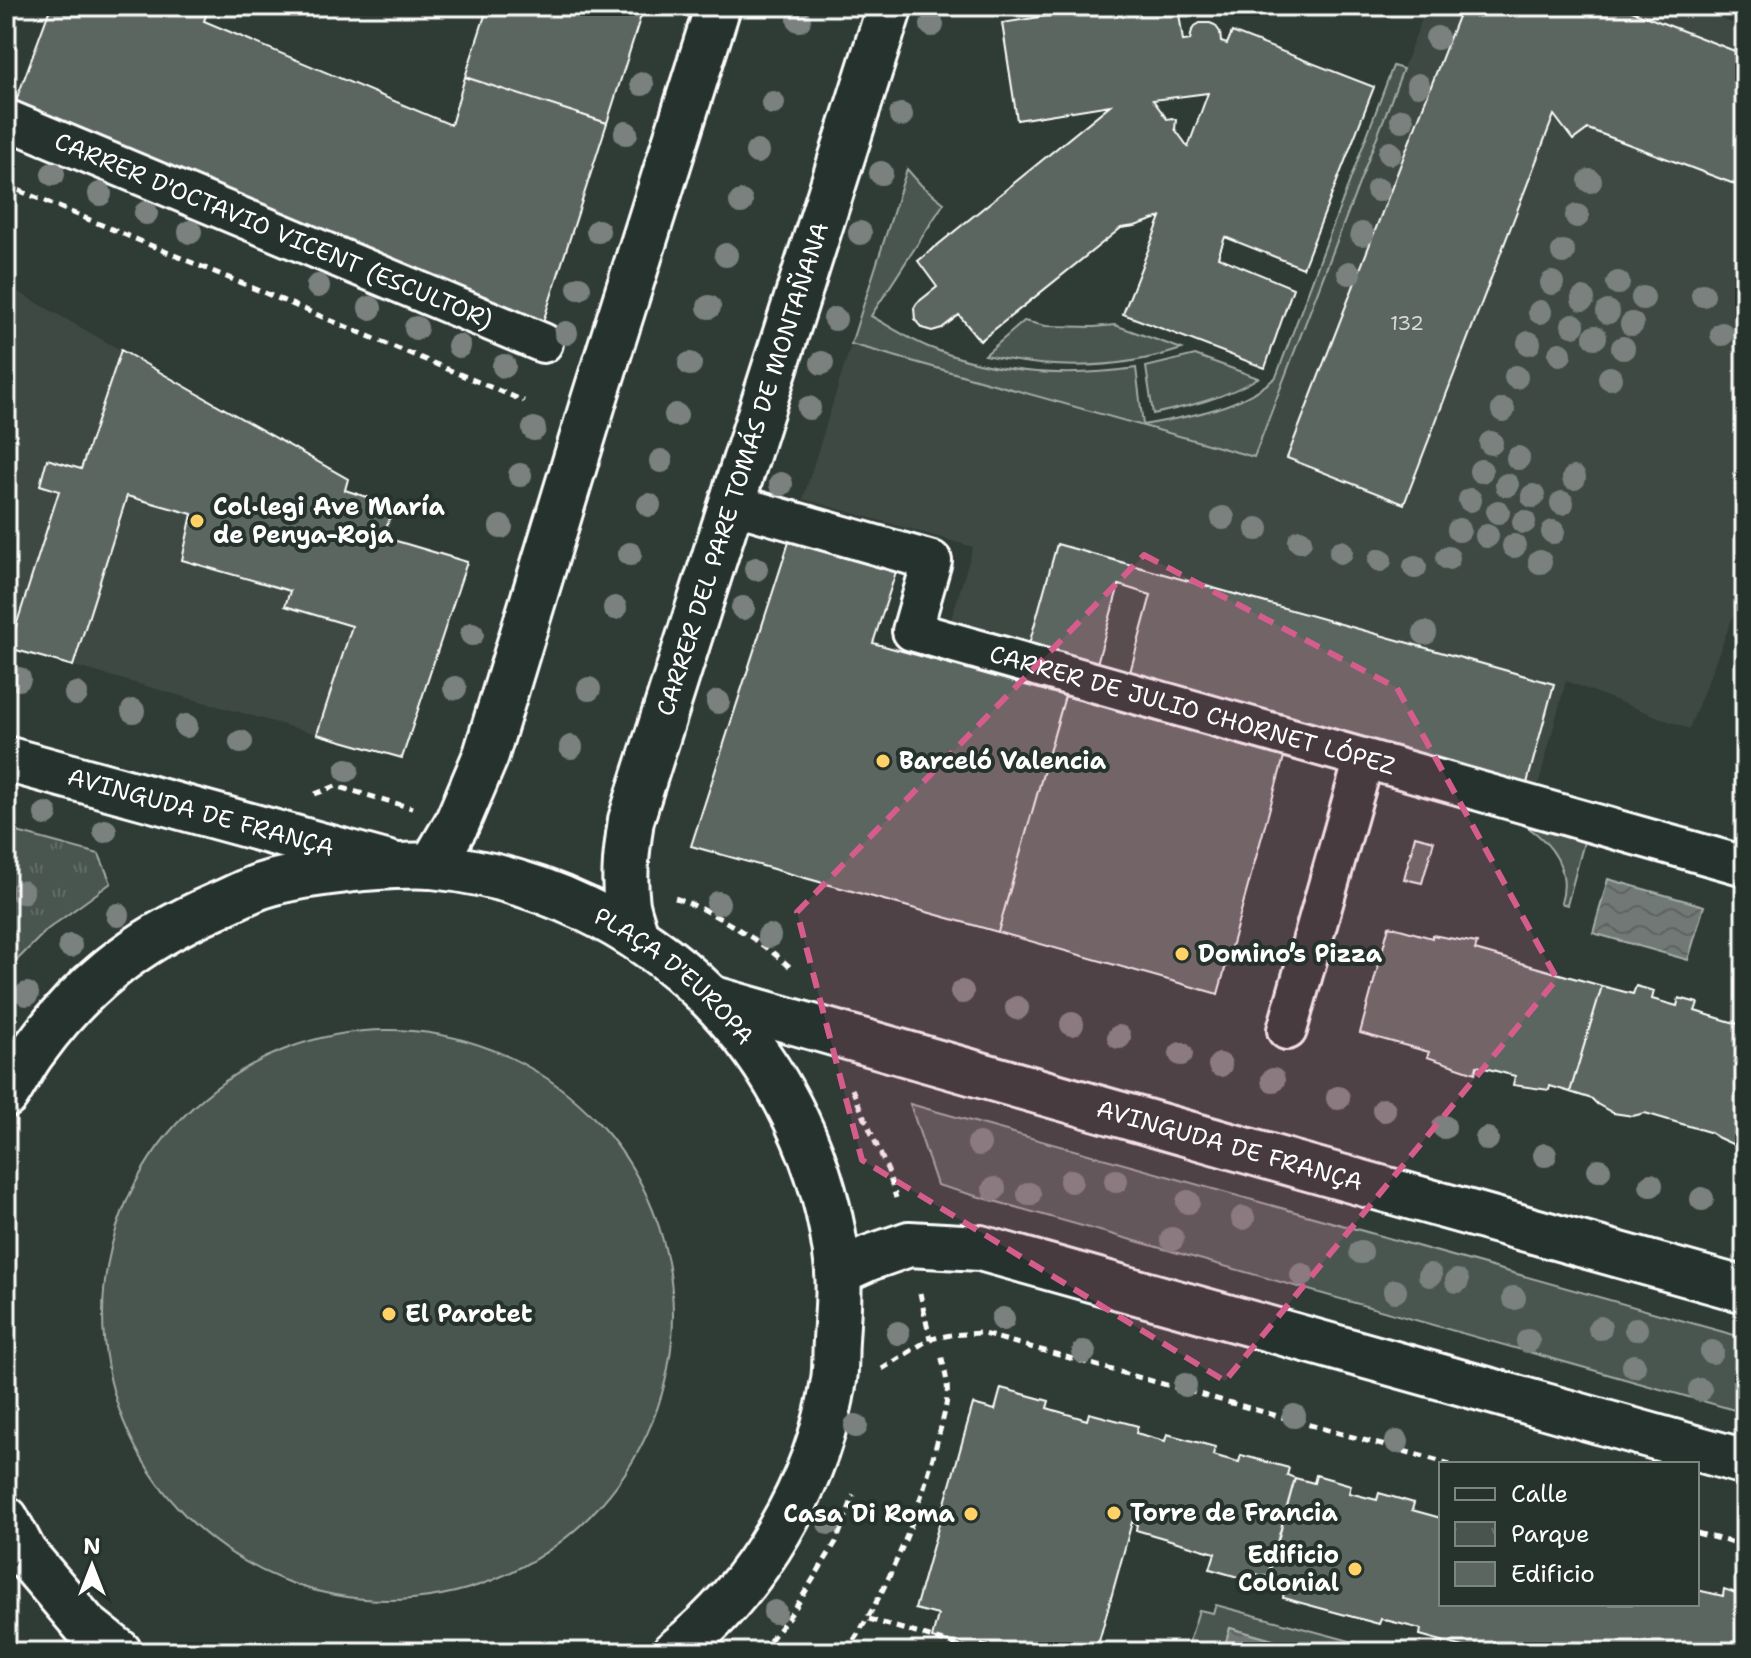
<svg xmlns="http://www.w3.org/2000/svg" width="1751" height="1658" viewBox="0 0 1751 1658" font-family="'Shantell Sans',sans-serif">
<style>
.built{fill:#3c4842}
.green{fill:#4a544f;stroke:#a4aaa7;stroke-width:2}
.park{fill:url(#park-tufts);stroke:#a4aaa7;stroke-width:2}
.water{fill:url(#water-waves);stroke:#a9afac;stroke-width:2}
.building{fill:#5b6661;stroke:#fff;stroke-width:2;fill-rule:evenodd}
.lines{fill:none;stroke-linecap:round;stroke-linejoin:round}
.pedestrian-casing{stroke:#fff;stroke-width:44}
.secondary-casing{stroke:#fff;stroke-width:50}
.primary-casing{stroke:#fff;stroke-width:50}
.path{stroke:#fff;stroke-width:5;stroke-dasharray:8 6;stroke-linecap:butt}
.pedestrian{stroke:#26332d;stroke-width:38}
.secondary{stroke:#26332d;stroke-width:44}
.primary{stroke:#26332d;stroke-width:44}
.tree{fill:#7a817e}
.marked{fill:#d45d8c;fill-opacity:0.2;stroke:#d45d8c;stroke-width:6;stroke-dasharray:16 10;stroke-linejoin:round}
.poi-dot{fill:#ffd166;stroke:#26332d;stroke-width:3}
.labels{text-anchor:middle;stroke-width:8;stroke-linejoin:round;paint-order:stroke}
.number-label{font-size:20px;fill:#d6d9d8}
.street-label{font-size:24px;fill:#fff;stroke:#26332d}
.poi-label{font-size:24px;font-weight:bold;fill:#fff;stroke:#26332d;text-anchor:start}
</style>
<defs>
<pattern id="park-tufts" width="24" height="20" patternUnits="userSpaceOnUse" patternTransform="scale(2)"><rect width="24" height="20" fill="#4a544f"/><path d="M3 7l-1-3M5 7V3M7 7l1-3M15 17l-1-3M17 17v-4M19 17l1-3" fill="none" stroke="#656e69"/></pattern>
<pattern id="water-waves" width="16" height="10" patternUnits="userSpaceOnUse" patternTransform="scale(2)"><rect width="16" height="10" fill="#707975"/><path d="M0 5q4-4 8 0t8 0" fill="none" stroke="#5e6260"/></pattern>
</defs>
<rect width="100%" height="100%" fill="#2f3b35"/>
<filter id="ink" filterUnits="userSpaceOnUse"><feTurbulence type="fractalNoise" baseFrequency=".0125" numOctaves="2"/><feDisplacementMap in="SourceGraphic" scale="16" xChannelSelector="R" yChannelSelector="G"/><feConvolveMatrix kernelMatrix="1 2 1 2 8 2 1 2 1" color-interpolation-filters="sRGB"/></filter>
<g filter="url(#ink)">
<path class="built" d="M1427,6H1688L1745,28V586L1689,729L1566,681L1537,790L949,626L973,547L803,499L851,344L1253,456Z
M6,285L348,479L345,490L394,506L383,537L467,562L402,758L6,647Z"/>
<path class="green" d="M1393,66L1403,69L1254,457L851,344L907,169L921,185L944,203L871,316C891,327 910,340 931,348C996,374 1067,378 1136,368L1143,425C1188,417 1241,408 1276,377Z
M1024,321L1046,326L1094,327L1115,325L1182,349C1117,370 1050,370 985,355Z
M1195,355L1258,378C1225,398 1190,406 1153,414L1146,367Z
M1526,826L1584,842L1567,905L1561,903C1571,870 1553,844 1526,826Z
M103 1315a285 285 0 1 1 570 0a285 285 0 1 1-570 0Z
M910,1104L1745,1338V1413L937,1185Z
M1216,1605L1391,1652H1315L1230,1628L1223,1652H1186L1199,1610L1213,1613Z"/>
<path class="park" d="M6,829L99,854L111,883L48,929L6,971Z"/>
<path class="water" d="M1608,879L1704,906L1688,960L1593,933Z
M1230,1628L1315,1652H1223Z"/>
<path class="building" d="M51,6H194L208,10L204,21L451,125L465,77L607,123L542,325L16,101Z
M488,6H644L607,123L465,77Z
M1108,6H1178L1183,41L1190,40L1192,30L1195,26L1200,23H1210L1215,25L1220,32L1221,42L1227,44L1232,32L1374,87L1303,268L1225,237L1218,257L1293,288L1265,368L1123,314L1161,217L1135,226L1121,228L980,341L959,315L942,328L932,331L922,328L915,320L914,308L917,303L937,287L918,261L1110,105L1017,120L1002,23ZM1208,93L1188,147L1175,129L1176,120L1172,118L1167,119L1153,100Z
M1462,6H1619L1745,55V188L1588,129L1573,140L1554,115L1404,504L1287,458Z
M121,350L348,479L345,490L394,506L383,537L467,562L402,758L317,734L352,626L285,606L290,591L182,560L192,514L127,496L73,666L9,648L59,491L40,485L47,459L81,469Z
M789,542L896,572L873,643L1065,696L998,932L691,846Z
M1057,544L1554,684L1526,787L1129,676L1151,595L1119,585L1096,667L1028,648Z
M1065,696L1284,757L1218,994L998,932Z
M1415,836L1434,841L1422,883L1404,879Z
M1389,926L1432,938V935L1477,943L1475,950L1602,986L1570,1092L1550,1086L1549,1090L1513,1085L1515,1076L1477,1066L1475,1073L1427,1057L1429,1052L1360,1033Z
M1602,986L1633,994L1636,986L1654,991L1652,999L1677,1006L1679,998L1698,1003L1695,1011L1745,1026V1150L1719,1138L1709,1132L1645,1113L1633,1116L1613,1113L1597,1104L1592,1099L1570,1092Z
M1001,1388L1049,1401L1047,1408L1087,1420L1089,1413L1138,1426L1136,1433L1165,1441L1167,1434L1215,1447L1213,1455L1227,1459L1239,1462L1241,1455L1289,1468L1287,1475L1295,1478L1268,1577L1247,1572L1245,1579L1210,1569L1215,1553L1136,1530L1137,1524L1132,1522L1096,1652H1009L982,1644L980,1651L932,1638L938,1615L915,1609L973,1404L995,1410Z
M1316,1475L1351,1485L1349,1493L1377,1500L1379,1493L1414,1503L1412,1510L1441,1518V1604H1697V1590L1723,1596L1724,1589L1745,1596V1652H1481L1420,1635L1421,1629L1381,1619L1379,1624L1283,1598L1284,1591L1265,1586L1295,1478L1314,1483Z"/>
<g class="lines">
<g class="pedestrian-casing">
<g id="pedestrian">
<path id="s1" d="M6,119L543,343"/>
<path id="s2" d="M732,504L932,561L912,631L1745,866"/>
<path d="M1287,1030L1364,759"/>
</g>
</g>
<g class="secondary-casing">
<g id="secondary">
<path id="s3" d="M6,759L393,865"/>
<path id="s4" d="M714,999L1294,1164L1745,1290"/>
<path d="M838,1272L869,1258L909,1244L980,1248L1745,1462"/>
</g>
</g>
<g class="primary-casing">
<g id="primary">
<path d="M432,866L457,823L486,755L594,400L718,6"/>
<path id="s5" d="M636,936C633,926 629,915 627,905C623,876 627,848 631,820L890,6"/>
<path id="s6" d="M6,1095C16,1080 24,1063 35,1049C56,1020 83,991 110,969C142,943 181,921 218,905C232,899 247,891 261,886C291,876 323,873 354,869C380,867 406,864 432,866C648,888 816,1054 838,1270C840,1293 837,1318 836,1341C835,1354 836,1367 834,1380C818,1483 757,1588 675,1652"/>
<path d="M6,1519L24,1553L85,1625L119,1652"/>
</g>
</g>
<path class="path" d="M6,185L524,401
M315,794L336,786L412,808
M675,898C711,910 765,943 792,969
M852,1089L888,1171L896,1198
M920,1293L930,1339
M882,1369L930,1339L951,1335L980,1333L1450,1464
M1697,1533L1745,1546
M869,1619L980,1652
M6,1635L19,1652
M761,1652L794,1610L836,1542L854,1495
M846,1652C890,1588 919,1513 938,1438C942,1422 949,1402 947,1384C946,1374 943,1364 941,1354"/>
<use href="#pedestrian" class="pedestrian"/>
<use href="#secondary" class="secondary"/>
<use href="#primary" class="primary"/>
</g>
<g class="tree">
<circle cx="799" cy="20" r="12"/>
<circle cx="932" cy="25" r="12"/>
<circle cx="1437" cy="38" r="12"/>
<circle cx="642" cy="84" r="12"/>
<circle cx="1418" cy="85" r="12"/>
<circle cx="773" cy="103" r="12"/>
<circle cx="901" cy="115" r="12"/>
<circle cx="1402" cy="120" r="12"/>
<circle cx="626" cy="133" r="12"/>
<circle cx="757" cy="152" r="12"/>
<circle cx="1390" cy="153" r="12"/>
<circle cx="881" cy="173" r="12"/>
<circle cx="53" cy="174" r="12"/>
<circle cx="1590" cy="181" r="12"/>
<circle cx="1378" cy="190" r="12"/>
<circle cx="100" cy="194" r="12"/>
<circle cx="741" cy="202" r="12"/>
<circle cx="146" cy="213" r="12"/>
<circle cx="1577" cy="216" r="12"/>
<circle cx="598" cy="231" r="12"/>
<circle cx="190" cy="232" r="12"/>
<circle cx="860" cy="233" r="12"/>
<circle cx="1362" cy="234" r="12"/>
<circle cx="1563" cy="252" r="12"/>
<circle cx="726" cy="255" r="12"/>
<circle cx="1349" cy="273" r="12"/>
<circle cx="1552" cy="283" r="12"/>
<circle cx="1618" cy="283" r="12"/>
<circle cx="318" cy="286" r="12"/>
<circle cx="579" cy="288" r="12"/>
<circle cx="1703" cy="295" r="12"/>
<circle cx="1643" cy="298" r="12"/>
<circle cx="1583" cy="299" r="12"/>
<circle cx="709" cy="307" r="12"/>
<circle cx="370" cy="308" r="12"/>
<circle cx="1540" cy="312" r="12"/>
<circle cx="1608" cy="312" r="12"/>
<circle cx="835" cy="319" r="12"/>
<circle cx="1632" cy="324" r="12"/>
<circle cx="1573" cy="325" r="12"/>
<circle cx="416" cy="328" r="12"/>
<circle cx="566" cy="333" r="12"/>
<circle cx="1722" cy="334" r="12"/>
<circle cx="1595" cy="337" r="12"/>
<circle cx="1529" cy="343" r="12"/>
<circle cx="459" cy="346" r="12"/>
<circle cx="1623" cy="348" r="12"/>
<circle cx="1560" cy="354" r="12"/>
<circle cx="822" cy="363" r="12"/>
<circle cx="690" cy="364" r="12"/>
<circle cx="504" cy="366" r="12"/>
<circle cx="1516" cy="377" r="12"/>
<circle cx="1610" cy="378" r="12"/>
<circle cx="809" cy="408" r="12"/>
<circle cx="1503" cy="410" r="12"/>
<circle cx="676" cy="415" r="12"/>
<circle cx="534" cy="429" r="12"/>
<circle cx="1491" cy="443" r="12"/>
<circle cx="1518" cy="458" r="12"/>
<circle cx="661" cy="461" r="12"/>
<circle cx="1481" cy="471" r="12"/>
<circle cx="520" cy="475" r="12"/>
<circle cx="1574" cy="478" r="12"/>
<circle cx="781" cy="484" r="12"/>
<circle cx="1507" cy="485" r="12"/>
<circle cx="1533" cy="496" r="12"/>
<circle cx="1470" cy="500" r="12"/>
<circle cx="1562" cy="503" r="12"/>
<circle cx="649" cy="505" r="12"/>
<circle cx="1498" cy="512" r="12"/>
<circle cx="1223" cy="518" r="12"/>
<circle cx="1524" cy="522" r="12"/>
<circle cx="501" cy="527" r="12"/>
<circle cx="1257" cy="529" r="12"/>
<circle cx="1459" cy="530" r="12"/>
<circle cx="1553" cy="532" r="12"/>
<circle cx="1487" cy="536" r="12"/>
<circle cx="1300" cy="541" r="12"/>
<circle cx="1514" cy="546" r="12"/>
<circle cx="1341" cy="552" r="12"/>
<circle cx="630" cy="554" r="12"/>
<circle cx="1448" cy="558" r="12"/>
<circle cx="1380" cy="560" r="12"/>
<circle cx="1540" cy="562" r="12"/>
<circle cx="1415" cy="567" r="12"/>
<circle cx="756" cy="569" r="12"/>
<circle cx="615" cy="608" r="12"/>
<circle cx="743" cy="608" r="12"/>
<circle cx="1425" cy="633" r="12"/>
<circle cx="472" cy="634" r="12"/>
<circle cx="19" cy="679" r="12"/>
<circle cx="455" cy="688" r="12"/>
<circle cx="589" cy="689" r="12"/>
<circle cx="76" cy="694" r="12"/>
<circle cx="718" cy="702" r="12"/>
<circle cx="133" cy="711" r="12"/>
<circle cx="186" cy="726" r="12"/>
<circle cx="241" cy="742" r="12"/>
<circle cx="571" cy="747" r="12"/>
<circle cx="347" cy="770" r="12"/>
<circle cx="46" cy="814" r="12"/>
<circle cx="105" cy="831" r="12"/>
<circle cx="22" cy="892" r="12"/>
<circle cx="718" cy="903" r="12"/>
<circle cx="118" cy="915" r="12"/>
<circle cx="769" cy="936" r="12"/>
<circle cx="70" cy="946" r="12"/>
<circle cx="962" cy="992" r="12"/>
<circle cx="27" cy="994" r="12"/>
<circle cx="1017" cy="1008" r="12"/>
<circle cx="1072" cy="1024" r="12"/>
<circle cx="1119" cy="1037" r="12"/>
<circle cx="1181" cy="1054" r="12"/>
<circle cx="1220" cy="1065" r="12"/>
<circle cx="1273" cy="1080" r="12"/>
<circle cx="1338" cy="1098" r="12"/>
<circle cx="1384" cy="1110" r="12"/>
<circle cx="1444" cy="1127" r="12"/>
<circle cx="1487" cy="1139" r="12"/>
<circle cx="979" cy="1144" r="12"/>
<circle cx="1545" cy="1155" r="12"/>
<circle cx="1599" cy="1170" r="12"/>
<circle cx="1071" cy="1181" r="12"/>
<circle cx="1116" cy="1181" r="12"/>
<circle cx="1651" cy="1185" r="12"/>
<circle cx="994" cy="1189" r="12"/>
<circle cx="1029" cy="1194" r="12"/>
<circle cx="1702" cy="1199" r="12"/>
<circle cx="1188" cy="1202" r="12"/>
<circle cx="1243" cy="1218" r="12"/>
<circle cx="1172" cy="1239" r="12"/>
<circle cx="1361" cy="1252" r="12"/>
<circle cx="1302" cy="1275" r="12"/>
<circle cx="1430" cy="1275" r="12"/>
<circle cx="1457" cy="1281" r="12"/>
<circle cx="1395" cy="1291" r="12"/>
<circle cx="1514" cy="1298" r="12"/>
<circle cx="1003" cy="1319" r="12"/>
<circle cx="1600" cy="1328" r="12"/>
<circle cx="1636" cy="1329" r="12"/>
<circle cx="898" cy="1333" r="12"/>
<circle cx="1528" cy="1341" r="12"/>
<circle cx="1084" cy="1352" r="12"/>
<circle cx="1712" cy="1352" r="12"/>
<circle cx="1634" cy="1366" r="12"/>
<circle cx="1185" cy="1385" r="12"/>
<circle cx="1700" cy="1390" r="12"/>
<circle cx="1294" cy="1416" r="12"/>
<circle cx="856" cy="1426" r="12"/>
<circle cx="1397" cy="1442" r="12"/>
<circle cx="829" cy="1523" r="12"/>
<circle cx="775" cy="1612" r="12"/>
</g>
</g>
<path class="marked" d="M1144,555L1397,688L1557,979L1225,1381L862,1160L797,912Z"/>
<g class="poi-dot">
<circle cx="197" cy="521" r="8"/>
<circle cx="883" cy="761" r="8"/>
<circle cx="1182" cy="954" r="8"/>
<circle cx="389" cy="1314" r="8"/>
<circle cx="1114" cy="1513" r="8"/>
<circle cx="971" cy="1514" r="8"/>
<circle cx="1355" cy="1569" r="8"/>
</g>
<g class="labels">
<g class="number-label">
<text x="1407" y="330">132</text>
</g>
<g class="street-label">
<text dy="8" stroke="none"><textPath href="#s1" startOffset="290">CARRER D'OCTAVIO VICENT (ESCULTOR)</textPath></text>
<text dy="8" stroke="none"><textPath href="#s5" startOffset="486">CARRER DEL PARE TOMÁS DE MONTAÑANA</textPath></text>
<text dy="8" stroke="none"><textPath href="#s2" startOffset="572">CARRER DE JULIO CHORNET LÓPEZ</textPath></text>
<text dy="8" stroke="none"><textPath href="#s3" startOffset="202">AVINGUDA DE FRANÇA</textPath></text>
<text dy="8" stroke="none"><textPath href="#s6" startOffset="782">PLAÇA D'EUROPA</textPath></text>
<text dy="8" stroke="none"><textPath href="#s4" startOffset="536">AVINGUDA DE FRANÇA</textPath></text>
</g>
<g class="poi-label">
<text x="213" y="515">Col·legi Ave María<tspan x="213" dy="28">de Penya-Roja</tspan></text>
<text x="899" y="769">Barceló Valencia</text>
<text x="1198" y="962">Domino’s Pizza</text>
<text x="405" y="1322">El Parotet</text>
<text x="1130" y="1521">Torre de Francia</text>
<text x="955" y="1522" text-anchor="end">Casa Di Roma</text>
<text x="1339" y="1563" text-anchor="end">Edificio<tspan x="1339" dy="28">Colonial</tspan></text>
</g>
</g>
<rect width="1751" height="1658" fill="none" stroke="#26332d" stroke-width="32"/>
<rect x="16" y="16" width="1719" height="1626" fill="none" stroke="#fff" stroke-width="3" filter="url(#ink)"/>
<rect x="1439" y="1462" width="260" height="144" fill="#26332d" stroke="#7d8581" stroke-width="2"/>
<rect x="1455" y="1488" width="40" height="12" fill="#26332d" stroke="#7d8581" stroke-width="2"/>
<text x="1511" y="1502" font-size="24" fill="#ffffff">Calle</text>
<rect x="1455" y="1522" width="40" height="24" fill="url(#park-tufts)" stroke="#7d8581" stroke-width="2"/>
<text x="1511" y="1542" font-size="24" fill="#ffffff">Parque</text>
<rect x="1455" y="1562" width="40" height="24" fill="#5b6661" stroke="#7d8581" stroke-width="2"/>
<text x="1511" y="1582" font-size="24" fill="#ffffff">Edificio</text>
<g transform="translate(92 1566)" stroke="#26332d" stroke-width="6" paint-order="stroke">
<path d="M0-6L14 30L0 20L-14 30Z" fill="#ffffff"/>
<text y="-12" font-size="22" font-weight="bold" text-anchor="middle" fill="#ffffff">N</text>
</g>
</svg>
